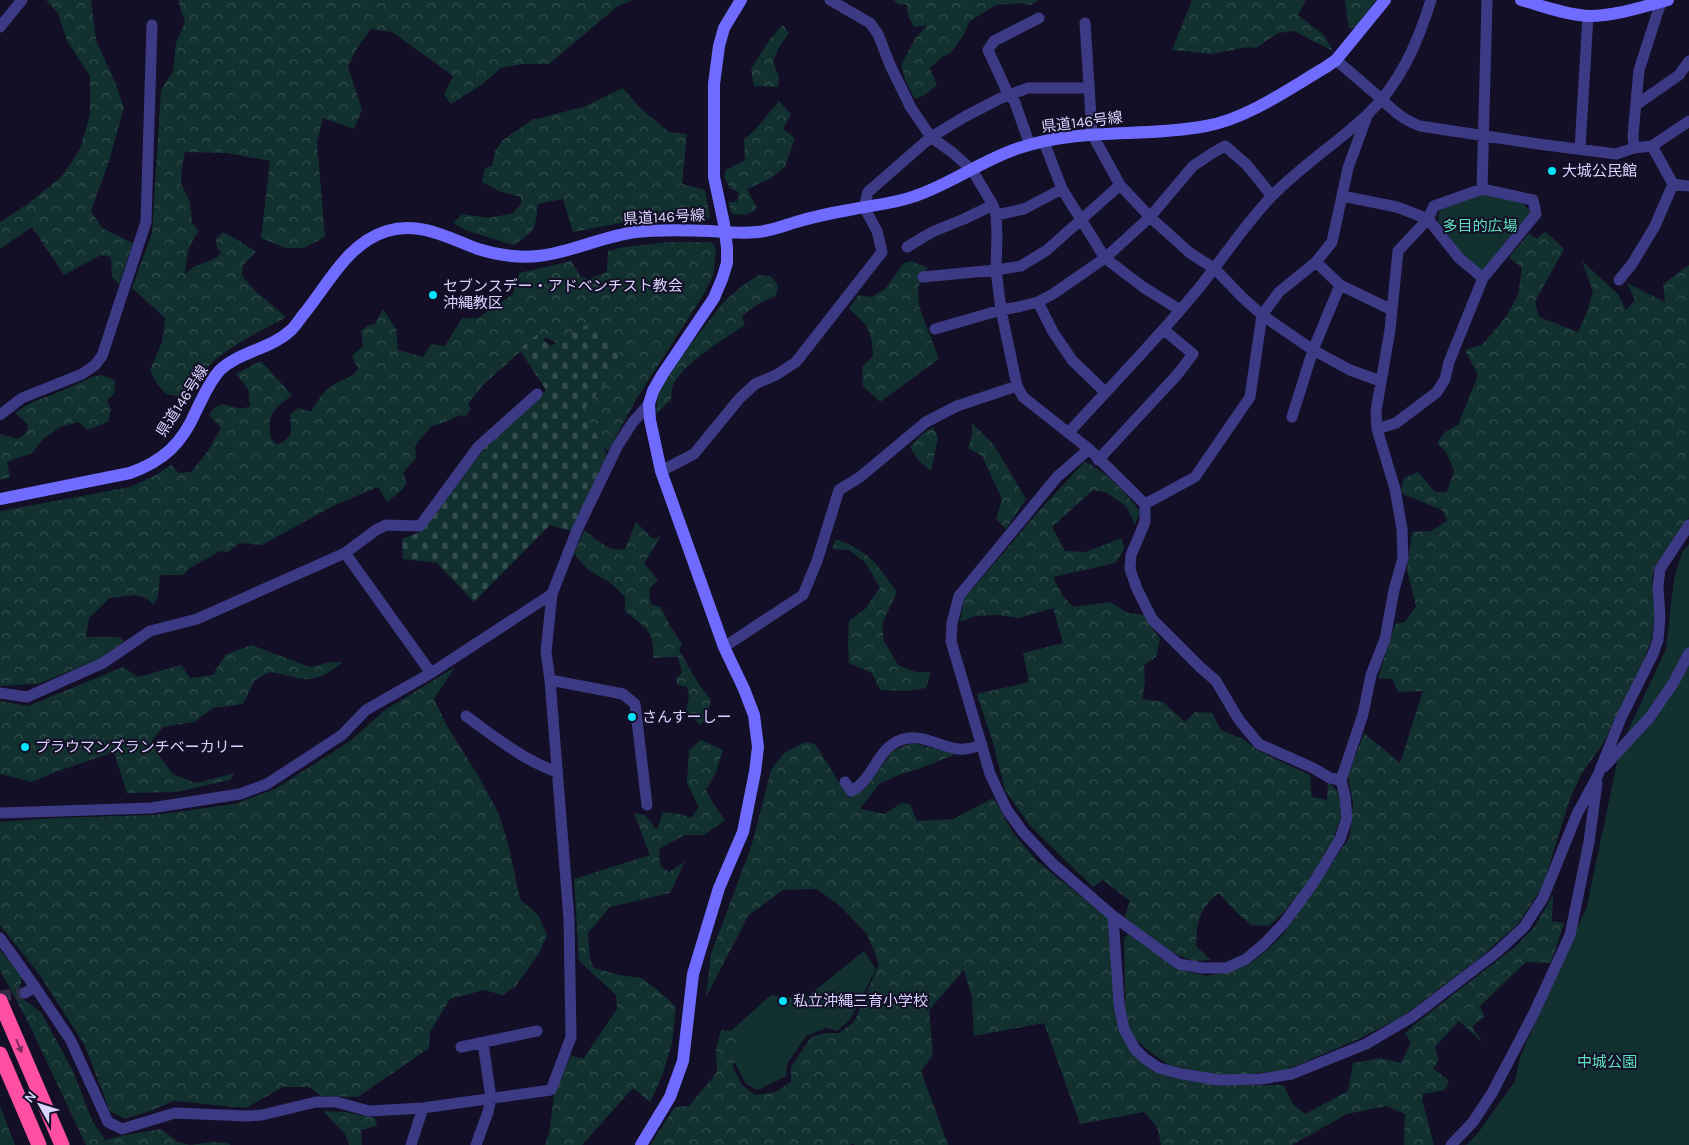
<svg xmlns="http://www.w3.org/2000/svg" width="1689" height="1145" viewBox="0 0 1689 1145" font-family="Karla,'Noto Sans JP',sans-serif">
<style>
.green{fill:#12302f}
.forest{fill:url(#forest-crowns)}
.cemetery{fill:url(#cemetery-stones)}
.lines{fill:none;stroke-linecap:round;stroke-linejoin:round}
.street-tunnel{stroke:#312d47;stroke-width:11;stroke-dasharray:11 5.5;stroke-linecap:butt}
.street{stroke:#3d3a85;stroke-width:11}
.secondary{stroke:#6f6bff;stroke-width:12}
.highway{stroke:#ff4fa3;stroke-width:15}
.oneway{fill:#7d2c5e}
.poi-dot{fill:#00e5ff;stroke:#130f26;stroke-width:2}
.labels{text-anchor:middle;stroke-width:4;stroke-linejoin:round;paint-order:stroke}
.street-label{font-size:15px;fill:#d9d4ff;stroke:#130f26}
.poi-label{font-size:15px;fill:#d9d4ff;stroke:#130f26;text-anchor:start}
.park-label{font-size:15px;fill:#5fe0c0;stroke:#130f26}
</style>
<defs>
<pattern id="forest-crowns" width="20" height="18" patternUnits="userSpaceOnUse" patternTransform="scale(1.25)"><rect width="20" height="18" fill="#12302f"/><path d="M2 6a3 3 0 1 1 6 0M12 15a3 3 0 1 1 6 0" fill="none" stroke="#344d4e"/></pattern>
<pattern id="cemetery-stones" width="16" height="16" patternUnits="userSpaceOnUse" patternTransform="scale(1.25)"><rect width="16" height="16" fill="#12302f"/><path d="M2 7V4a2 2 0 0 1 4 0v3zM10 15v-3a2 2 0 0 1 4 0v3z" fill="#344d4e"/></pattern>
</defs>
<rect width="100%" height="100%" fill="#130f26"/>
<path class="green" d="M1479,194L1523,203L1532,213L1482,272L1462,253L1438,222L1439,211L1452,203Z
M1689,544V1145H1466L1478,1133L1515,1081L1520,1057L1587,906L1620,748L1666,649L1674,579L1682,552Z
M864,951L876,969L850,1020L837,1031L826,1028L806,1036L787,1064L786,1076L758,1090L746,1084L734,1061L733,1029L771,995L804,999Z"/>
<path class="forest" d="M46,0H91L96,40L115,82L124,108L109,161L91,211L102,228L133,243L119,284L112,277L111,257L101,255L64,275L32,227L0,249V222L29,203L62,176L80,149L90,115V76L67,41L58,13Z
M178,0H633L618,6L549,64H522L501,68L481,85L451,104L444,95L453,76L392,32L371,29L358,47L348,66L362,110L354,129L323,118L317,142L325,237L304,248H285L261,238L270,161L226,153L185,152L182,166L181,183L190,202L192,223L199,231C188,245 186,258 185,275L193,267L216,258L221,253L217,248L216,239L223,232L241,242L256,252L243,265L242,275C252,291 271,303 286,317C261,332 233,343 212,363C202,372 194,386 187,398L166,394L157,384L150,370L162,342L165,318L132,288L152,233L161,90L173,71L176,43L185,22Z
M893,0H1039L1030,5L1020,3L996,5L970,21L963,36L951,53L942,57L930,68L937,85L925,95L915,99L906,82L901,65L915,39L927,25L914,27L908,16L906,4L900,5Z
M1192,0H1306L1298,15L1324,35L1333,51L1294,31L1278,33L1256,48L1248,47L1213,54L1172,50Z
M1345,0H1376L1357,26L1349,29Z
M783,25L789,33L779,47L773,61L779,78L778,87L754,86L751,69L770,39Z
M623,88L640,108L669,132L687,134L682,184L705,190L710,218L636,220L573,232L563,199L538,204C535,230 536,231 513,245L465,230L453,223L462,214L489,218L513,213L521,204V197L499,191L482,182L485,168L492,166L495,151L503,140L532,120L583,107Z
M779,101L791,114L783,129L795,138L785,167L771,178L747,189L757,209L746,215L732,214L728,202H737L739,192L731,189L724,178L726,170L745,160L744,139L754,131Z
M1545,231L1564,249L1535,302L1539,317L1578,332L1586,315L1593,292L1582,261L1618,294L1626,310L1635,300L1627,283L1665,302L1663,284L1689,265V517L1654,568L1652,580L1655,611L1652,638L1644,659L1603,744L1582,773L1571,796L1542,888L1517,925L1477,960L1403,1016L1361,1038L1286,1070L1242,1075L1208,1074L1169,1065L1150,1052L1131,1035L1125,1007L1124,939L1128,934L1180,970L1206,976L1230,971L1254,961L1281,937L1324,876L1350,836L1353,803L1348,776L1364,733L1400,763L1423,691L1398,692L1392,679L1378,678L1395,624L1405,622L1416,606L1407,570L1412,532L1431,531L1447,521L1442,510L1400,493L1404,478L1418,472L1435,492H1447L1454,471L1446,452L1437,443L1445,432L1458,425L1478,375L1465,350L1483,344L1505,318L1518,295L1522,268L1509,257L1529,233L1537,239Z
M669,242H712L716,249L713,276L702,297L637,398L608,451L578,425L584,398L595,397L617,351L607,337L588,328L558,344L547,338L533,340L482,386L468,404L471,409L465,417L460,415L443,423L432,426L415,445L416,458L403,473L407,483L402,490L387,502L378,487L335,505L262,545L240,543L228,552L220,551L190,568L183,575H160L158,596L154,605L146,598L134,595L110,598L89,618L86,637H119L124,641L102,658L38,684L0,686V511L130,487L154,476L171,465L179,473L191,472L208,451L221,428L209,415C222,392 233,415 250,406L248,389L236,374L261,361L292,395C273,410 267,414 271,439L277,444C295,437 291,431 290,414L299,408L311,412C317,401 324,390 335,384C343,379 352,378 358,369L352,356L363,346L361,331L367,326L375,324L383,309L396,329L398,350L423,357L431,344L445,346L462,318H478L513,294L519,273L571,261L581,277L588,279L607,272L608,251L624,247Z
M911,261L928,268L918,287L919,306L939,359L880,402L863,386L862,367L873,356C872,331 868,325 849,309L858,295L871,297L885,289L904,263Z
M758,275L771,276L778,286L776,296L760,303L742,316L745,325C726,338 678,366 672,388C671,392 672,396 671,400L656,414L658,393L667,374L723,303L737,290Z
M101,375L115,380L114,394L107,400L111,409L108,422L88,430L78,422L60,427L43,439L32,453L7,462L10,477L0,480V434L18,439L26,433L28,425L15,413C31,400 43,399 61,391C75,386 86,378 101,375Z
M972,423L994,445L1026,499L1006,529L996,519L1002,499L982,456L968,448L972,436Z
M933,427L938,438L931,471L919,461L910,447L922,434Z
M1085,461C1108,475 1125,490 1140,512L1135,524L1126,506L1107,493L1093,490L1052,527L1065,551L1086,552L1122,538L1124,549L1116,563L1053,577L1062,595L1073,607L1110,602L1128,613L1144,615L1160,639L1156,657L1144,665L1145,682L1142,699L1163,702L1185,722L1195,712L1212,713L1221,730L1241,738L1261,752L1310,775L1312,797L1327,800L1328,781L1340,794L1342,814L1333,840L1309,880L1285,911L1269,926L1251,925L1236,912L1219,893C1199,908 1197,922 1196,946L1211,960L1194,961L1169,952L1124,918L1130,901L1103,880L1093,887L1031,827L1005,790L993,743L977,694L1029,682L1023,653L1063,643L1053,608L1019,618L998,615L975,616L960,622L964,599L1037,513Z
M636,522L653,539L661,536L644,563L658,580L649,589L651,604L661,607L669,624L682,644L679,650L698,683L711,700L706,717L701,725L686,713L689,696L687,687L678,685L676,678L682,673L678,657L653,658C655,631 645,627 625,611V597L612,584L587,569L574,554L584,530C597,539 608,553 625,549Z
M836,539C870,552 876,563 897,592L882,624L884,641L898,665L916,672H931L926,688L907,691L880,690L872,673L849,663L848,645L849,621L865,609L880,588L865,562L849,550L832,549Z
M251,645L310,667L331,662H343C311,687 307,679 270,672L255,680L243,704L213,708L194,722L163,727L152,740L158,754L173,774L196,783L235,773L230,780L177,792L127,793L114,752L55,772L32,782L0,774V701L28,706L123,667L138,677L181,665L190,678L213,675L225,655Z
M455,667L434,699L447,726L479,777L499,814L509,847L520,899L538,915L547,935L539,953L516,986L503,995L484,990L450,999L430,1032L429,1048L358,1097L321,1096L309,1087H283L246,1108L174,1101L150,1111L125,1119L110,1111L84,1044L41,977L0,925V822L53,818L154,815L234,804L275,789L350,741L385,710Z
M701,740L723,750L716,772L706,790L713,803L725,820L704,835H685L659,849L660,866L669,872L685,861L670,893L610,907L588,933L590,959L594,968L619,975L641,978L658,990L676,1007L672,1043L663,1074L650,1102L633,1088L582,1145H545L549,1134L554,1095L571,1055L583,1059L617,1009L616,995L579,961L574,879L650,855L634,813L645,815L657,830L663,812L680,814L691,818L699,807L687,783L689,750Z
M805,742L815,744L849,798L860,791L876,774L892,751L912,743L956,754L921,768L901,774L879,784L860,809L884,814L902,803L910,804L917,821L953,819L993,798L1014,834L1037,861L1108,918L1118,1029L1133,1053L1154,1072L1190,1081L1238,1085H1283L1293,1104L1305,1114L1348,1091L1353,1063L1380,1058L1401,1063L1411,1042L1405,1033L1420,1020L1515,947L1535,926L1553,895L1552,921L1564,923L1551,963L1526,962L1480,1006L1484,1017L1472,1027L1483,1043L1459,1021L1435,1047L1439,1060L1433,1068L1449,1081L1445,1090L1423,1094L1422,1100L1434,1145H1404L1405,1114L1386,1106L1347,1114L1292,1145H1161L1157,1127L1144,1112L1080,1124L1044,1023L974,1036L972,998L964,970L929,1010L933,1055L921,1071L948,1145H855L852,1143L850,1145H650L675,1107L689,1106L717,1072L716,1049L721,1030L736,1031L738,1049L733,1067L742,1085L755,1095L775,1092L791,1082V1067L811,1037L826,1033H839L854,1022L879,964L867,934L841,907L817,889L783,890L748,916L706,997L711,954L752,844L771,770L784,753Z
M0,950L22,977L20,988L24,1000L41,1012L73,1071L92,1120L105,1140L125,1135L161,1129L178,1142L190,1145L211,1142L229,1143L230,1145H86L28,1022L0,970Z
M0,1106L15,1145H0Z
M323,1111L345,1112L375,1118L377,1126L361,1130L362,1145H349L345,1134Z"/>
<path class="cemetery" d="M595,320L624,360L584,410L607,455L571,531L550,525L474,602L437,563L403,559L402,539L422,531L487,445L546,390L519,349L538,334L551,346Z"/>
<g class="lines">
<path class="street-tunnel" d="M0,996L25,993"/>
<path class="street" d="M830,0L870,23L878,34L890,65L911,108L931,137L953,153L972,170L993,205L996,215L997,235L996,270L1001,310L1017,386L1023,397L1089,449L1145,504V522L1131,555L1130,569L1137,589L1152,619L1200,667L1216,681L1239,720L1259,744L1313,768L1330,778L1341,780
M1085,23L1092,134L1120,185L1150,217L1190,253L1215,269L1242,297L1262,315L1313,350L1350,370L1380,381
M0,27L22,0
M1336,60C1350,72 1364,84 1378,96C1393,110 1400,118 1420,126L1538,144L1616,154L1634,148L1652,146L1689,121
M1636,105L1679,75L1689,61
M1044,142L1062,189L1105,258L1143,287L1180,310
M1030,145L1014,100L1009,96L988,50L994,41L1039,18
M1580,148L1588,16
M1634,148L1633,135L1639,70L1661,2
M1673,184L1689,186
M1482,189L1487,0
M996,215L1024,209L1062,189
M907,247L932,232L964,219L993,205
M1316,262L1340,285L1392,310
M923,277L996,270L1021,266L1047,250L1120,185
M1619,280L1632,264L1655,226L1673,184L1652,146
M1038,302L1053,332L1072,360L1105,392
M935,329L1001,310L1018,307L1038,302L1053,294L1105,258L1150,217L1193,166L1211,154L1225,146L1246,164L1272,196
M0,415L22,398L82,374L95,365L102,356L146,222L152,25
M1292,417L1313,350L1340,285
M1377,429L1396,423L1437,392L1445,379L1449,362L1483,278L1459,258L1428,219L1434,206L1482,189L1533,200L1536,214L1483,278
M1069,432C1111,386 1154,342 1194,294C1221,262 1243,226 1272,196C1301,166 1337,143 1367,115C1400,84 1418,42 1431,0
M1089,449L1057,477L959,596L952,623L951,641L990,774L1007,810L1023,832L1053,864L1113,916L1179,964L1202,968H1226L1246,959L1264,944L1284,923L1314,882L1340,839L1347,818L1345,796L1341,780L1363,714L1371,675L1385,639L1394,590L1403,558L1402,529L1395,489L1377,429L1376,411L1390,330L1398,251L1428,219L1397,207L1342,196
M1098,460L1177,375L1193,354L1164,330
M661,471L694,454L739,399L755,384L776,375L796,362L882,252L877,231L864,207L868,192L931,137L966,116L1001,98L1028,88H1088
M1145,504L1195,477L1250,397L1262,315L1279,292L1316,262L1332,242L1348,168L1367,116
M345,553L431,673
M724,647L803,595L817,561L839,490L860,477L926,422L957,406L1017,386
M550,680L623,694L635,704L647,805
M0,693L27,697L103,663L150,631L197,619L345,553L376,530L386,525L420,526L478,447L537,394
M466,716C495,737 523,760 557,772
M1604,767L1650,717L1674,682L1689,653
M845,782L851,791C873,780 877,750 898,741C920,731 938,747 959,749C966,750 975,747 982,745
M0,813L151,808L240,794L267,784L342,735L366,710L431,673L552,594
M1113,916L1119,1004L1124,1029L1135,1049L1144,1058L1159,1068L1182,1074L1219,1080L1261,1079L1292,1074L1366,1044L1412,1017L1497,952L1524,927L1543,898L1577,814L1598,775L1621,718L1653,654L1658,640L1660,617L1658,587L1660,569L1689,525
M0,938L35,987L25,993
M35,987L70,1039L108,1122L122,1129L175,1113L247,1116L262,1115L316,1102H336L369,1111L423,1108L551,1090L571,1037L569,919L550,680L546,652L552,594L577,530L618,445L633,422L649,404
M461,1047L537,1031
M411,1145L423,1108
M476,1145L488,1112L491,1098L483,1043
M1451,1145L1473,1122L1492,1093L1534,1013L1570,935L1589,842L1597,783"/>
<path class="secondary" d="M1521,0C1543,6 1566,15 1589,16C1616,16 1642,7 1668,0
M0,499L130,473C163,461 182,444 196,411C203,397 209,382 220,370C239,352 270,349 290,331C295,327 299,320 303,315C328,285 347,243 387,231C420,221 448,238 478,249C497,255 518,258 538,256C571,253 602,236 636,232C660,229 686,230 710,231C725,232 742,234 757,232C771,231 783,226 796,222C813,217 831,213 849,210C871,205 894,204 915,196C951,184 982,160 1019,148C1080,127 1144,138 1206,126C1247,119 1290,88 1326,67L1336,60L1385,0
M641,1145L670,1097L683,1061L693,974L719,888L743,832L755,772L758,747L754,715L744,689L724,647L661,471L650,420L649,404L653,391L662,375L714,298L722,279L727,263V248L724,224L714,177V84L719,46L724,28L741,0"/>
<path class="highway" d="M0,1001L62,1145
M0,1054L39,1145"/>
</g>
<defs><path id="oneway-solid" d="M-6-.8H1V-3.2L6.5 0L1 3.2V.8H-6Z" transform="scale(1.25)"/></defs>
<use class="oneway" href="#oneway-solid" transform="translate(19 1046) rotate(67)"/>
<g class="poi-dot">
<circle cx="1552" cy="171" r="5"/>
<circle cx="433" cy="295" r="5"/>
<circle cx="632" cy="717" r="5"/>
<circle cx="25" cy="747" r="5"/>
<circle cx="783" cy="1001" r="5"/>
</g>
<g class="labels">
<g class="street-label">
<text transform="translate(1082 122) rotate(-7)" y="5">県道146号線</text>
<text transform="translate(664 217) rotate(-3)" y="5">県道146号線</text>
<text transform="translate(182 401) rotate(-57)" y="5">県道146号線</text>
</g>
<g class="poi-label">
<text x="1562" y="176">大城公民館</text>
<text x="443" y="291">セブンスデー・アドベンチスト教会<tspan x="443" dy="17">沖縄教区</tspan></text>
<text x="642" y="722">さんすーしー</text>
<text x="35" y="752">プラウマンズランチベーカリー</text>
<text x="793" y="1006">私立沖縄三育小学校</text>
</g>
<g class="park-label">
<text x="1480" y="231">多目的広場</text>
<text x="1607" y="1067">中城公園</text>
</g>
</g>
<g transform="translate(40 1105) rotate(309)" stroke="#130f26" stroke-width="4" paint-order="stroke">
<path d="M0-4L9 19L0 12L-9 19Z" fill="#d9d4ff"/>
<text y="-8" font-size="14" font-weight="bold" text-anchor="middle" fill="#d9d4ff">N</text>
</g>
</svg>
